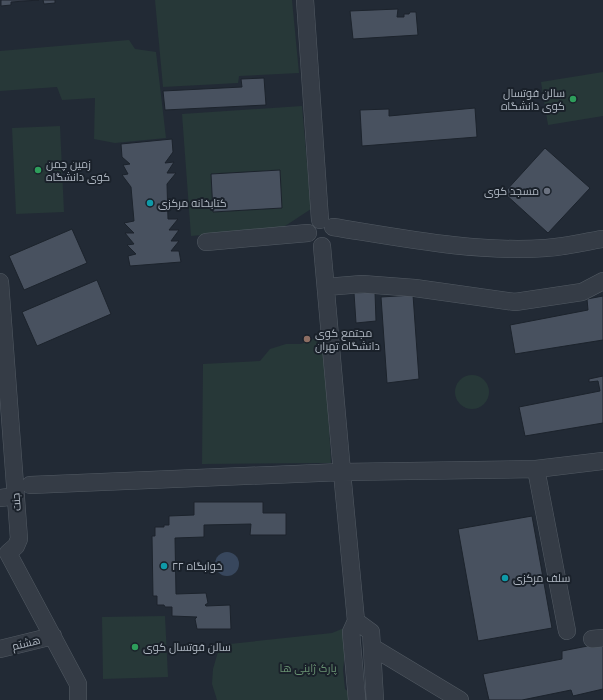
<svg xmlns="http://www.w3.org/2000/svg" width="603" height="700" viewBox="0 0 603 700" font-family="'Open Sans',Cairo,sans-serif">
<style>
.green{fill:#273838}
.water{fill:#38475d}
.building{fill:#48515f;stroke:#1c232c}
.lines{fill:none;stroke-linecap:round;stroke-linejoin:round}
.minor-casing{stroke:#525a63;stroke-width:18}
.minor{stroke:#353c46;stroke-width:17}
.leisure-dot{fill:#2e9e5b;stroke:#1a212a;stroke-width:1.5}
.worship-dot{fill:#6b7280;stroke:#1a212a;stroke-width:1.5}
.culture-dot{fill:#0f9aa8;stroke:#1a212a;stroke-width:1.5}
.education-dot{fill:#8d6e63;stroke:#1a212a;stroke-width:1.5}
.labels{text-anchor:middle;stroke-width:4;stroke-linejoin:round;paint-order:stroke}
.poi-label{font-size:11px;fill:#afb7c2;stroke:#1a212a;text-anchor:start}
.street-label{font-size:11px;fill:#afb7c2;stroke:#1a212a}
.park-label{font-size:11px;fill:#699172;stroke:#1a212a}
</style>
<rect width="100%" height="100%" fill="#222a35"/>
<path class="green" d="M155,0H292L299,73L239,76L238,83L163,87Z
M129,40L135,49L156,52L166,138L115,143L94,139L95,98L62,100L57,87L0,91V51Z
M603,72V116L548,125L541,82Z
M302,106L311,209L282,228L191,236L182,114Z
M60,126L64,212L16,214L12,128Z
M324,338L331,463L202,464L203,364L260,361L270,349L286,344H301L314,339Z
M455 392a17 17 0 1 1 34 0a17 17 0 1 1-34 0Z
M165,616L168,677L103,679L102,617Z
M344,628L346,643L343,670L345,689L350,693L351,700H217L212,684L213,669L220,645L332,633Z"/>
<path class="water" d="M215 564a12 12 0 1 1 24 0a12 12 0 1 1-24 0Z"/>
<path class="building" d="M1,0H39L11,2V5L1,6Z
M43,0H55V3L44,4Z
M398,9L397,17H404V14H409L410,12H416L418,35L353,39L350,11Z
M264,78L266,105L165,110L163,91L242,87L241,79Z
M475,108L477,137L362,146L360,110L389,109V116Z
M172,139L173,152L165,163L174,162L167,173H176L167,184L168,219H178L169,230H179L171,241H179L171,251H179L181,262L130,266L128,256L136,254L127,245L134,244L125,233H134L124,223L134,221L131,187L122,175L128,174L123,165L130,164L122,157L121,144Z
M545,148L590,188L548,233L504,193Z
M280,170L282,208L213,212L211,174Z
M72,229L87,263L24,290L9,256Z
M97,280L111,314L37,346L22,312Z
M375,292L376,321L356,323L354,293Z
M413,295L419,379L387,383L381,297Z
M603,296V340L515,354L510,325L588,310L587,299Z
M603,376V423L525,436L519,407L600,391L598,381L589,382V379Z
M194,502H263V513H286V535H250L251,524L204,525V537L175,538L176,594L206,593L208,603L205,605L206,606L230,605L231,629H197L195,619L197,617L172,616V607H165L164,605H157V596H153L152,536H155V527H164V525H169V516L194,515Z
M532,516L552,628L478,641L458,529Z
M603,643V689L573,696L571,690L522,700H489L483,674L562,659V651Z"/>
<g class="lines">
<g class="minor-casing">
<path id="minor" d="M305,0L320,220
M333,227C402,238 477,253 546,248C565,247 584,242 603,239
M206,242L308,233
M322,246L342,472L356,621L351,632L357,700
M0,282L19,539L16,546L8,553L78,684V700
M326,287L362,284L415,288L515,302L582,292L603,281
M536,469L567,631
M30,485L342,472L536,469L603,461
M0,498L16,496
M356,621L371,632L375,700
M592,639L603,638
M372,647L460,700
M0,649L53,636"/>
</g>
<use href="#minor" class="minor"/>
</g>
<g class="leisure-dot">
<circle cx="573" cy="99" r="4"/>
<circle cx="38" cy="170" r="4"/>
<circle cx="135" cy="647" r="4"/>
</g>
<circle class="worship-dot" cx="547" cy="191" r="4"/>
<g class="culture-dot">
<circle cx="150" cy="203" r="4"/>
<circle cx="164" cy="566" r="4"/>
<circle cx="505" cy="578" r="4"/>
</g>
<circle class="education-dot" cx="307" cy="339" r="4"/>
<g class="labels">
<g class="poi-label">
<text x="565" y="97" text-anchor="end">سالن فوتسال<tspan x="565" dy="13">کوی دانشگاه</tspan></text>
<text x="46" y="168">زمین چمن<tspan x="46" dy="13">کوی دانشگاه</tspan></text>
<text x="539" y="195" text-anchor="end">مسجد کوی</text>
<text x="158" y="207">کتابخانه مرکزی</text>
<text x="315" y="337">مجتمع کوی<tspan x="315" dy="13">دانشگاه تهران</tspan></text>
<text x="172" y="570">خوابگاه ۲۲</text>
<text x="513" y="582">سلف مرکزی</text>
<text x="143" y="651">سالن فوتسال کوی</text>
</g>
<g class="street-label">
<text transform="translate(16 502) rotate(-94)" y="4">جنت</text>
<text transform="translate(26 643) rotate(-14)" y="4">هشتم</text>
</g>
<g class="park-label">
<text x="308" y="672">پارک ژاپنی ها</text>
</g>
</g>
</svg>
